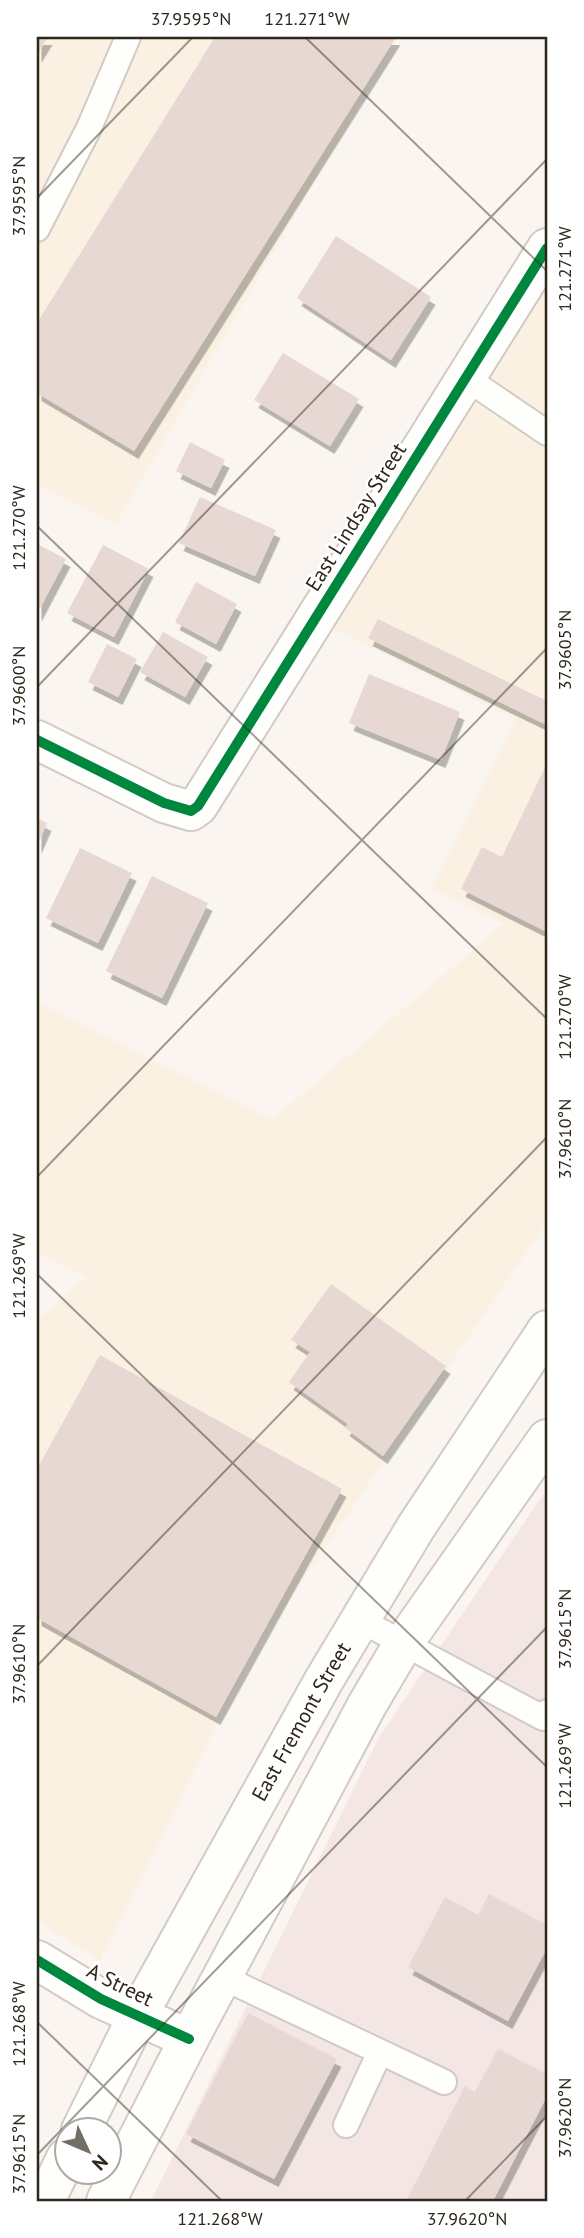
<svg xmlns="http://www.w3.org/2000/svg" width="584" height="2238" viewBox="0 0 584 2238" font-family="'PT Sans',sans-serif">
<style>
.commercial{fill:#f4e6e4}
.built{fill:#fbf1e2}
.building{fill:#e7d8d3;filter:url(#shadow)}
.lines{fill:none;stroke-linecap:round;stroke-linejoin:round}
.service-casing{stroke:#d1cbc4;stroke-width:28}
.minor-casing{stroke:#d1cbc4;stroke-width:42}
.secondary-casing{stroke:#d1cbc4;stroke-width:42}
.service{stroke:#fefefd;stroke-width:24}
.minor{stroke:#fefefd;stroke-width:38}
.secondary{stroke:#fefefd;stroke-width:38}
.cycleway-casing{stroke:#fff;stroke-width:15}
.cycleway{stroke:#00873e;stroke-width:10}
.ticks{fill:none;stroke:#2e261b;stroke-width:2;stroke-opacity:0.45}
.labels{text-anchor:middle;stroke-width:5;stroke-linejoin:round;paint-order:stroke}
.street-label{font-size:21px;fill:#2e261b;stroke:#fff}
.neatline{fill:none;stroke:#2e261b;stroke-width:2.5}
.ticks-label{font-size:18px;text-anchor:middle;fill:#2e261b}
</style>
<defs>
<filter id="shadow"><feDropShadow dx="4.5" dy="8" stdDeviation="0" flood-color="#0004"/></filter>
</defs>
<rect width="100%" height="100%" fill="#faf5f0"/>
<path class="commercial" d="M547,1489V2201H151L379,1737Z"/>
<path class="built" d="M37,37H398L116,524L37,484Z
M547,232V1222L250,1658L100,1961L37,1920V1320L86,1277L37,1252V1002L272,1120L504,924L432,888L516,720L302,613Z"/>
<path class="building" d="M37,37H48L37,55Z
M215,37H396L134,451L37,393V323Z
M336,236L431,297L391,360L297,298Z
M283,353L359,399L330,446L254,400Z
M190,442L225,460L211,488L176,471Z
M200,497L276,530L255,576L179,543Z
M37,544L66,559L37,614Z
M103,545L149,569L114,637L67,613Z
M196,582L237,604L216,644L175,622Z
M378,619L547,701V725L368,638Z
M163,632L208,657L185,697L140,672Z
M107,644L137,659L118,697L88,682Z
M369,674L460,712L441,760L349,723Z
M547,763V932L461,889L482,847L502,857Z
M37,818L47,823L37,846Z
M80,848L132,873L98,943L46,918Z
M152,876L208,903L162,998L106,971Z
M331,1284L446,1366L383,1456L345,1428L348,1424L289,1382L310,1352L291,1340Z
M100,1355L342,1489L216,1717L37,1618V1469Z
M489,1894L547,1925V1948L508,2021L408,1967L445,1897L478,1915Z
M248,2013L337,2059L274,2179L186,2134Z
M498,2049L547,2074V2096L493,2201H406L465,2086L475,2092Z"/>
<g class="lines">
<g class="service-casing">
<path id="service" d="M37,229L89,128L128,37
M466,378L547,433
M360,1620L543,1718L547,1712
M224,1978L444,2082
M346,2125L380,2052"/>
</g>
<g class="minor-casing">
<path id="minor" d="M37,740L164,803L191,811L198,806L547,248
M37,1960L101,1999L189,2039"/>
</g>
<g class="secondary-casing">
<g id="secondary">
<path id="s1" d="M81,2130L138,2015L324,1680L416,1527L547,1330"/>
<path d="M45,2201L66,2158"/>
<path d="M106,2201L189,2039L367,1705L403,1644L547,1439"/>
</g>
</g>
<use href="#service" class="service"/>
<use href="#minor" class="minor"/>
<use href="#secondary" class="secondary"/>
<g class="cycleway-casing">
<path id="cycleway" d="M37,740L164,803L191,811L198,806L547,248
M37,1960L101,1999L189,2039"/>
</g>
<use href="#cycleway" class="cycleway"/>
</g>
<path class="ticks" d="M305,37L547,271M37,198L193,37M37,526L547,1019M37,687L547,159M37,1177L547,648M37,1274L547,1767M37,1666L547,1137M37,2022L222,2201M37,2155L547,1627M465,2201L547,2116"/>
<g class="labels">
<g class="street-label">
<text transform="translate(356 517) rotate(-58)" y="7">East Lindsay Street</text>
<text dy="7" stroke="none"><textPath href="#s1" startOffset="464">East Fremont Street</textPath></text>
<text transform="translate(120 1985) rotate(26)" y="7">A Street</text>
</g>
</g>
<rect width="584" height="2238" fill="none" stroke="#ffffff" stroke-width="77"/>
<g transform="translate(88 2151) rotate(134)"><circle r="33" fill="#ffffff" stroke="#aba8a4" stroke-width="2"/>
<path d="M0-5L12 26L0 18L-12 26Z" fill="#756e66"/>
<text y="-10" font-size="19" font-weight="bold" text-anchor="middle" fill="#2e261b">N</text>
</g>
<rect x="38" y="38" width="508" height="2162" class="neatline"/>
<g class="ticks-label">
<text x="191" y="25">37.9595°N</text>
<text x="307" y="25">121.271°W</text>
<text transform="translate(19 196) rotate(-90)" y="6">37.9595°N</text>
<text transform="translate(565 269) rotate(-90)" y="6">121.271°W</text>
<text transform="translate(19 528) rotate(-90)" y="6">121.270°W</text>
<text transform="translate(565 650) rotate(-90)" y="6">37.9605°N</text>
<text transform="translate(19 686) rotate(-90)" y="6">37.9600°N</text>
<text transform="translate(565 1017) rotate(-90)" y="6">121.270°W</text>
<text transform="translate(565 1139) rotate(-90)" y="6">37.9610°N</text>
<text transform="translate(19 1276) rotate(-90)" y="6">121.269°W</text>
<text transform="translate(565 1629) rotate(-90)" y="6">37.9615°N</text>
<text transform="translate(19 1664) rotate(-90)" y="6">37.9610°N</text>
<text transform="translate(565 1766) rotate(-90)" y="6">121.269°W</text>
<text transform="translate(19 2024) rotate(-90)" y="6">121.268°W</text>
<text transform="translate(565 2118) rotate(-90)" y="6">37.9620°N</text>
<text transform="translate(19 2154) rotate(-90)" y="6">37.9615°N</text>
<text x="220" y="2225">121.268°W</text>
<text x="467" y="2225">37.9620°N</text>
</g>
</svg>
